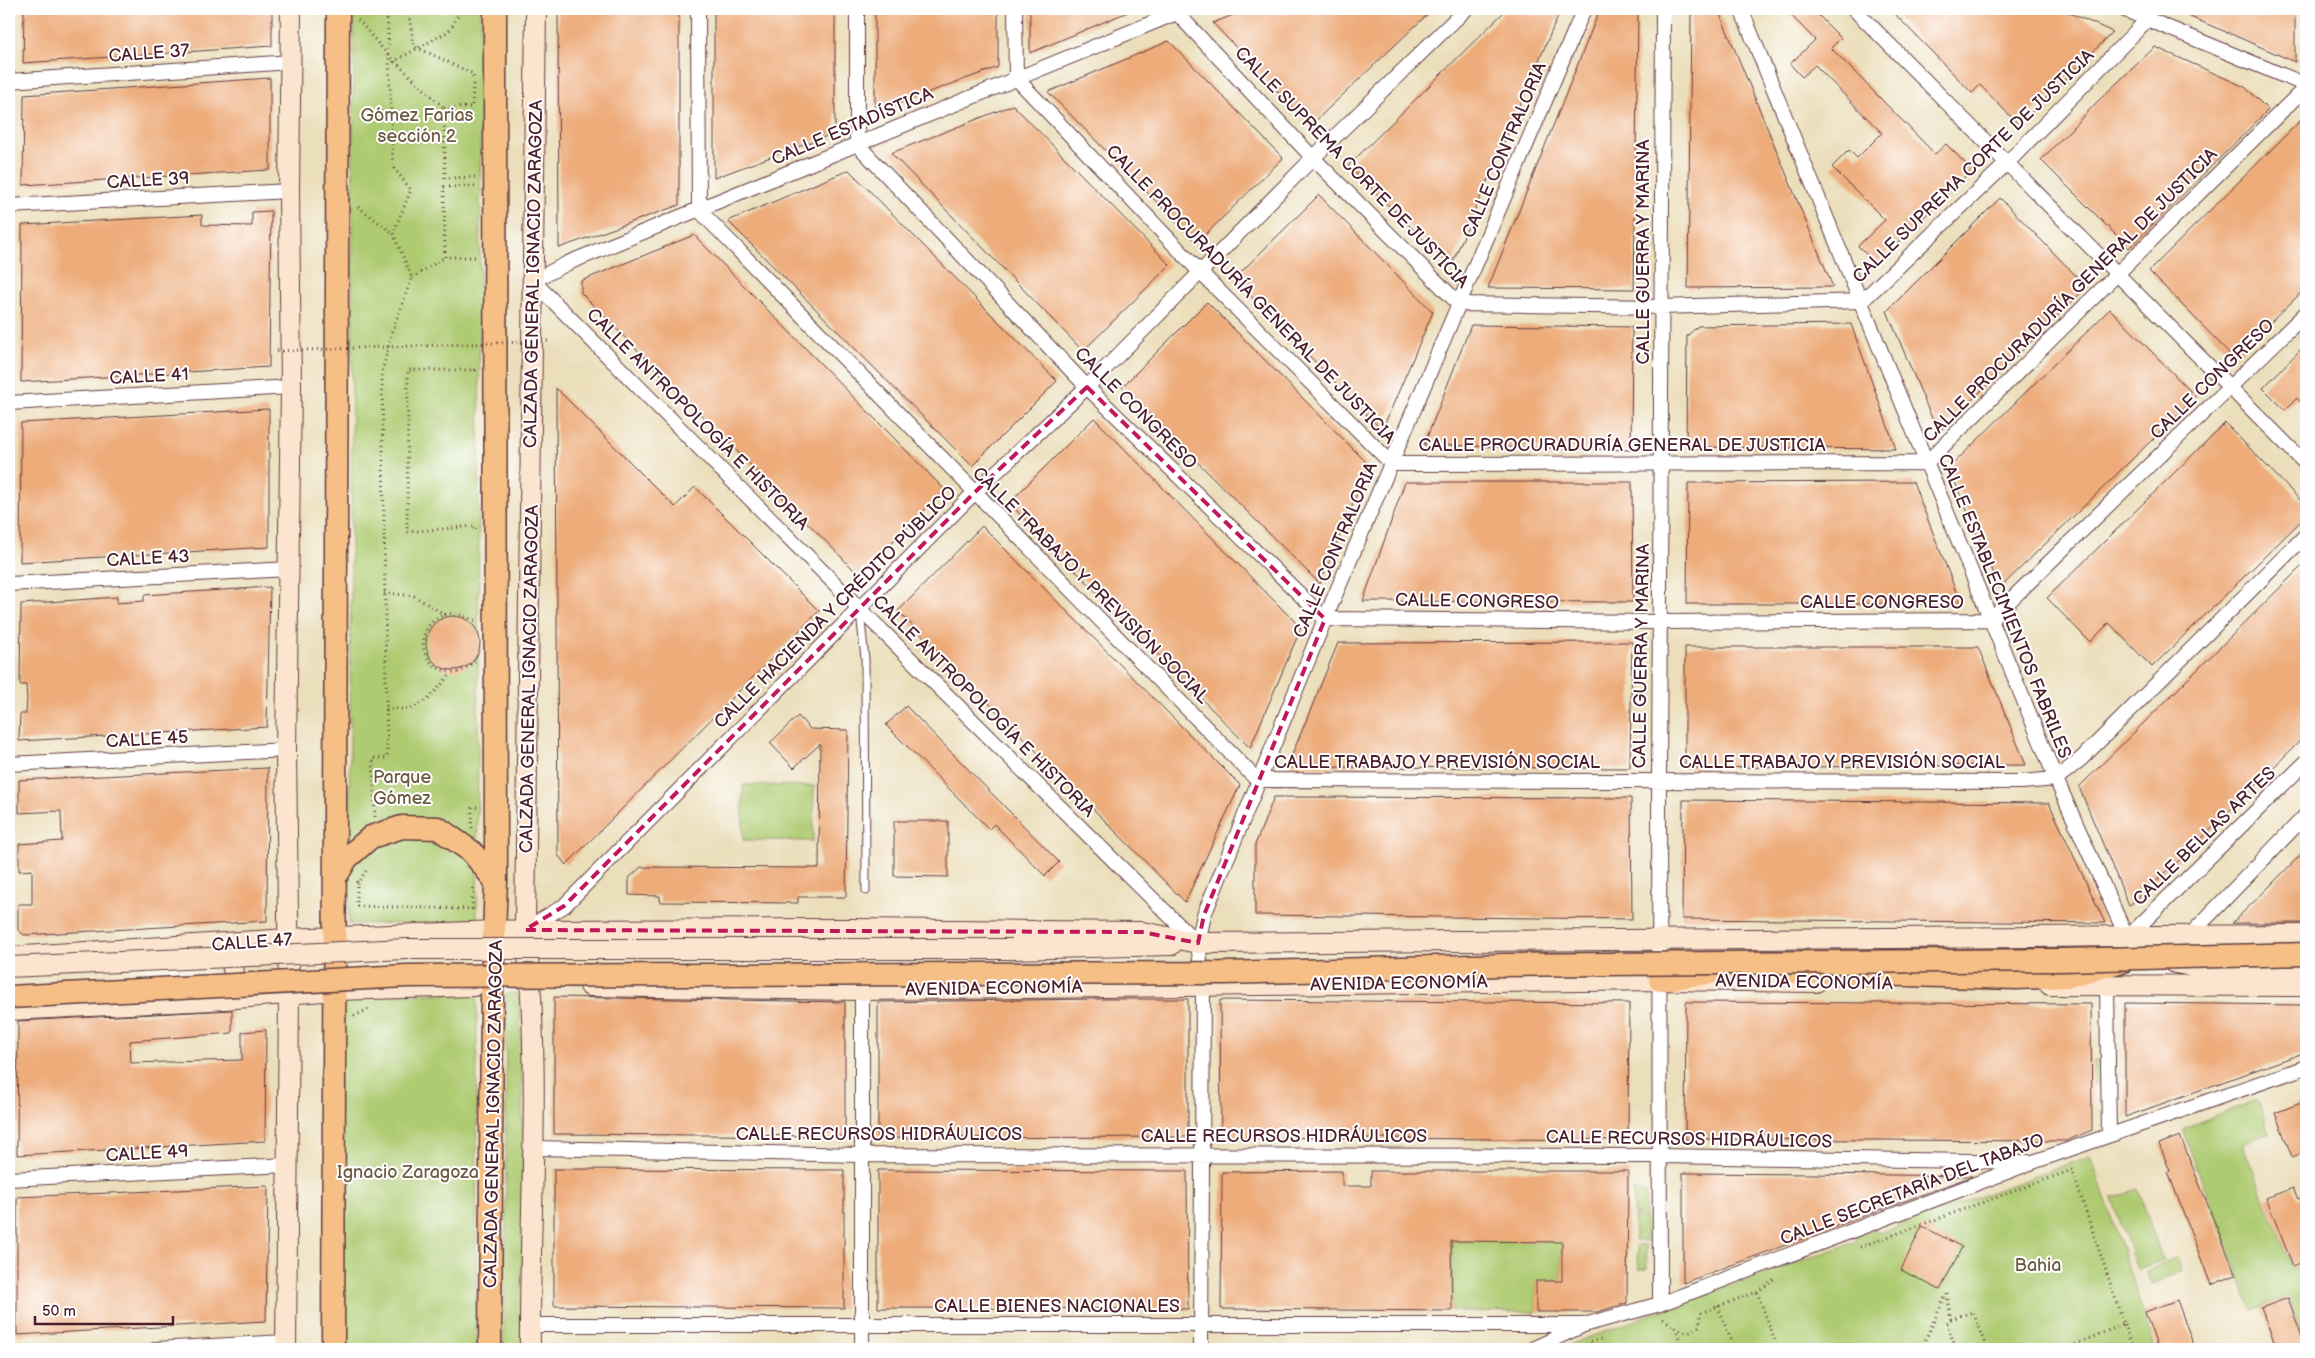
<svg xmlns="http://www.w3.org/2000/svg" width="2315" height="1358" viewBox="0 0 2315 1358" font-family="'Balsamiq Sans',sans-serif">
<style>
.green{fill:#aecb71;stroke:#7c754e}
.building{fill:#edac7a}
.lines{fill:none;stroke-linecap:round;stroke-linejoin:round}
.service-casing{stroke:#623c40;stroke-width:9}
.minor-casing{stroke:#623c40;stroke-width:16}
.secondary-casing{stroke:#623c40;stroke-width:22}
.primary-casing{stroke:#623c40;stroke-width:25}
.path{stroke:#623c40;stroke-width:3;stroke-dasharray:1 4;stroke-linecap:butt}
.service{stroke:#fff;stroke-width:7}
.minor{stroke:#fff;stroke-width:14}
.secondary{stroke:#fbe5cf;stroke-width:20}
.primary{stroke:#f5bf86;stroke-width:22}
.secondary-bridge-casing{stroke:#623c40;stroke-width:22;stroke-linecap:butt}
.primary-bridge-casing{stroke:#623c40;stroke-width:25;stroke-linecap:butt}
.path-bridge{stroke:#623c40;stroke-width:3;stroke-dasharray:1 4;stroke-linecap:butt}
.secondary-bridge{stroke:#fbe5cf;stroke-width:20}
.primary-bridge{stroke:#f5bf86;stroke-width:22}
.marked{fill:none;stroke:#c2185b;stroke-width:4;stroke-dasharray:10 6;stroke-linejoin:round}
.labels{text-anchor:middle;stroke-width:4;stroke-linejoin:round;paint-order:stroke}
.street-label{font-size:18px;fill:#4a1f2b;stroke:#fff}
.park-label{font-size:18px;fill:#6d5b44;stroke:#fff}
</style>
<rect width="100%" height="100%" fill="#fff"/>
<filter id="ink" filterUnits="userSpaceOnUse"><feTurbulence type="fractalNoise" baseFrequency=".02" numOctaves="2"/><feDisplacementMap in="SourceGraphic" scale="10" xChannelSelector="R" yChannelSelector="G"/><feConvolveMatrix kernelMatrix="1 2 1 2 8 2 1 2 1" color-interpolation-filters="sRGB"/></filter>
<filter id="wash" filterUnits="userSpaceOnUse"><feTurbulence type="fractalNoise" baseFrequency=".0096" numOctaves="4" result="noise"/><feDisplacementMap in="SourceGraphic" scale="20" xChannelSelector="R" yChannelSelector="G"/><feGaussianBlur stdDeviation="1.12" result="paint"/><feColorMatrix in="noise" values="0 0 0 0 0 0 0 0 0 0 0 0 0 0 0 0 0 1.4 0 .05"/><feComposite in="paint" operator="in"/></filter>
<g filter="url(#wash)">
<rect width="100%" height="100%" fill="#ebdeba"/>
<path class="green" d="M354,9H481L477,923L349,924Z
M743,785L814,786L813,841L743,840Z
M511,993L517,994L520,1002L523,1138L521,1349H503L506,1223V994Z
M338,994H477L476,1349H340Z
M2094,1061H2101V1085H2094Z
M2257,1100L2270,1132L2242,1143L2293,1270L2306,1265V1300L2305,1301L2306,1344L2289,1296L2252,1310L2182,1129Z
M2091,1156L2155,1349H1558L1698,1297L1856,1242L1857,1235L1875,1229L1879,1233L1906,1223L1903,1215L1934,1201L1939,1211Z
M2138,1189L2163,1261L2137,1269L2112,1198Z
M1633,1191L1645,1192L1646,1216L1634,1215Z
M1634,1217L1645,1218L1647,1241H1635Z
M1451,1241H1562V1281H1536V1312L1452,1311Z
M1646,1245L1647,1268L1639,1269L1637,1246Z
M2177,1258L2182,1271L2151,1284L2146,1271Z"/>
<g id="blocks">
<path class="building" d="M24,9H272V46L23,63Z
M558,9H679V205L559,248Z
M714,9H835V133L714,178Z
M875,9H998V67L875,112Z
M1030,9H1135L1030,53Z
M1248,9H1433L1310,126L1213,23Z
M1507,9H1561L1451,266L1348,166Z
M1600,9H1620L1638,15L1634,289L1488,288Z
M1704,9H1718L1833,287L1688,288L1691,15Z
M1785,9H1812L1841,38L1831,48L1935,154L1946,144L1972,170L1876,264L1858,246L1885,220L1832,167L1849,150L1857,158L1882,133L1815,65L1802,77L1790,64L1815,40Z
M1890,9H2061L2113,32L2019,125L1980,85L1972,93Z
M2171,9H2295V62L2231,34Z
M1169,41L1283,158L1197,243L1048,92Z
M2155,47L2245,87L2268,110L2129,248L2041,160L2098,101Z
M270,78V170L23,185L24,95Z
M1013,105L1170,265L1083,351L891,153Z
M2306,115V288L2234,358L2149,271Z
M849,170L1057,381L972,466L728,221Z
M1319,195L1433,312L1382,430L1234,279Z
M2000,198L2087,287L1938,433L1887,311Z
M271,211L269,367L21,382L22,225L202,215V225L252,226V212Z
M694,235L945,490L859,575L581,293V281Z
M1207,302L1369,465L1320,584L1122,387Z
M2110,309L2196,397L2000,588L1949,468Z
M1851,324L1896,449L1686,447L1687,336L1698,326Z
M1471,325L1632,327L1631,450L1424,445Z
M2306,344V408L2297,398L2285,410L2263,388Z
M556,388L675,507L695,487L819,611L566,865L558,855Z
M269,409V547L20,562L21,423Z
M1094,418L1301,628L1250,748L1009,503Z
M2225,423L2306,506V516L2152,667L2109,623L2090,642L2047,598Z
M1405,482H1632L1633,602L1363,601Z
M1913,482L1961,604H1687L1688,483Z
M982,526L1240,785L1185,902L898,611Z
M2306,562V735L2185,855L2129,906L2079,787Z
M270,587L267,727L19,741L20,714H26L27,699L26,685H20L21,604L117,597V603L144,601V595Z
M426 643a27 27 0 1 1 54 0a27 27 0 1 1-54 0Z
M1632,642L1630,768L1287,767L1338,643Z
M1685,647H1978L2026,765L1685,768Z
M906,706L1059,862L1045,876L994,824L989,829L886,725Z
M798,716L810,729L848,730L846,897H798V903L660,902V896L629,895V878L641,867L819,868L820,744L794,768L770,743Z
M268,768L267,921L24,935L18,930V904H32V870L19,871V844L62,841L61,811L19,813V780Z
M1274,797L1631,798L1632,919L1255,915V845Z
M1683,800L2049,803L2105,923L1682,919Z
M894,821H948V877L894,876Z
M2306,849V923H2232L2268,888Z
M554,997L845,1002V1136L554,1134Z
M1097,999H1188V1137L878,1138V1002Z
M1220,1000L1629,1003L1628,1140L1221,1137Z
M1686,1002L2091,1004L2092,1130L2066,1141L1685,1139Z
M2125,1003L2306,1005V1052L2125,1117Z
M232,1010V1033L130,1041L131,1063L242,1060V1032L266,1030L265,1141L17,1155L18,1021Z
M2306,1101V1152L2292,1157L2275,1113Z
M2180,1136L2236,1275L2211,1285L2168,1172L2170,1171L2159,1144Z
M554,1169L844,1170V1308L554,1306Z
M878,1170L1187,1171L1188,1309L878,1308Z
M1342,1171V1186H1371V1171H1628L1627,1303L1597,1312H1536V1281H1562V1242L1451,1241L1452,1311L1221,1309L1222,1172Z
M1683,1173L1813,1174L1972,1176L1683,1283Z
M268,1186L266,1321L17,1335V1197Z
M2293,1188L2298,1199L2306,1196V1261L2293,1266L2266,1198Z
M1922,1226L1962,1247L1940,1290L1901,1270Z
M2288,1298L2306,1348V1349H2277L2261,1308Z
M2177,1300L2195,1349H2158L2145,1312Z"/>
</g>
</g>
<g filter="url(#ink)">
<use href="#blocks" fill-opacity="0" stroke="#623c40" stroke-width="1"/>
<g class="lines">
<g class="service-casing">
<path id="service" d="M860,612L865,659L866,891"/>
</g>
<g class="minor-casing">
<path id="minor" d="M698,9L699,210L1257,780L2022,782L2056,779L2081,759L2306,535
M857,9V144L1087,387L1325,619L1661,622L1990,620L2306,313
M1015,9L1016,78L1200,272L1392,464L1926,463L2306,87
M1176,9V12L1313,158L1459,304L1661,307L1862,301L2006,164L2148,19V9
M1186,9L568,263L533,281L860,609L1197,943
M1741,9L2056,779L2127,938L2306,762
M1854,9L2306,464
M2123,9L2306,85
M9,81L291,62
M9,206L289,191
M9,403L291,387
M9,584L289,569
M9,764L286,750
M526,929L564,906L974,493L1087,387L1313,158L1466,9
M2189,936L2306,815
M2107,986L2109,1135
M535,1148L861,1155L1658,1156L2033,1162
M9,1179L287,1165
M1660,1304L1659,781L1663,9
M530,1325H1584
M156,1349L286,1342
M862,1349V990
M1201,1349L1203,985L1198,943L1204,915L1325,619L1584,9
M1532,1349L1584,1325L1660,1304L2033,1162L2306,1067"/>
</g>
<g class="secondary-casing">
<path id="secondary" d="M216,948C236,959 241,981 222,996
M1012,949L1171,945
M9,957L287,939L525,930L853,929L1142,932L1198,943C1567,939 1937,939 2306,935
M2175,963L2203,968L2306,969
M2050,985L2306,986
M590,986L862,990L1660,980L1816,982
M9,1010L211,1000L336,990L474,986
M286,1349L289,994L286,750L291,387L289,191L291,9
M530,1349C529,1209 542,1069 525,930L536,9"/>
</g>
<g class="primary-casing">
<path id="primary" d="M337,875L347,858L371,837L402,827L438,828L472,852L496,882
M1795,972L2016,978L2069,976L2123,961
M1660,980L1726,970
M333,1349L338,9
M490,1349L492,986L496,882L495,9"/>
</g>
<path class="path" d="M387,9L389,56L444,108
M411,9L409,16L414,46L473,74V78
M358,20L389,56L393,167L411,190L393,233L412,278L393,328L382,372L387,758H373L375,817
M393,62L449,31L462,9
M473,84L472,107L444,108L445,178L476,177
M358,207L393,233
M475,257H445L444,187L477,186
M412,278L445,257
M475,529V526L407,532L408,370H475V368
M384,593L414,596L445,615
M475,620C469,620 458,611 447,614C409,625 419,676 460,672L476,660
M386,709H411L430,698L451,673
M472,828V807H478
M357,881V906L472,909L473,886
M357,884L368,868
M354,1016L369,1009
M1860,1247L2072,1170L2124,1324L2064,1349
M1757,1292L1778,1349
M1947,1294L1951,1319L1973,1312L1988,1349
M1718,1306L1734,1349
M1663,1319C1679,1328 1685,1339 1700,1325V1313L1757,1292L1774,1279
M1951,1319L1947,1324L1956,1349
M2124,1324L2133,1349
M1676,1327L1682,1349
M1581,1346L1603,1338
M1921,1349L1946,1295"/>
<use href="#service" class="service"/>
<use href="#minor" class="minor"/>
<use href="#secondary" class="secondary"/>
<use href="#primary" class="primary"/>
<g class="secondary-bridge-casing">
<path id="secondary-bridge" d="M9,967L406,949H1012"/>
</g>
<g class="primary-bridge-casing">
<path id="primary-bridge" d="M9,997L406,976L1226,973L1503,965L2062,960L2306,954"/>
</g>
<path class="path-bridge" d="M277,351L551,341"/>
<use href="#secondary-bridge" class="secondary-bridge"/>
<use href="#primary-bridge" class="primary-bridge"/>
</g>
</g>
<path class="marked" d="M1087,387L1325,619L1204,915L1198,943L1142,932L525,930L564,906L974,493Z"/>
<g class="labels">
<g class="street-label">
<text transform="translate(149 53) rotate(-4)" y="6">CALLE 37</text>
<text transform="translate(852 126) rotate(-23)" y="6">CALLE ESTADÍSTICA</text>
<text transform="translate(1504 150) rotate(-67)" y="6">CALLE CONTRALORIA</text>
<text transform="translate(1973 166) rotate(-44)" y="6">CALLE SUPREMA CORTE DE JUSTICIA</text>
<text transform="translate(1352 167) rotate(46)" y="6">CALLE SUPREMA CORTE DE JUSTICIA</text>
<text transform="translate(148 180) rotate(-3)" y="6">CALLE 39</text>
<text transform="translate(1643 252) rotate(-90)" y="6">CALLE GUERRA Y MARINA</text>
<text transform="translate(533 274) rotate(-89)" y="6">CALZADA GENERAL IGNACIO ZARAGOZA</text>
<text transform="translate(1251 294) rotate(46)" y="6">CALLE PROCURADURÍA GENERAL DE JUSTICIA</text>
<text transform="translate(2070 295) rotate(-45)" y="6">CALLE PROCURADURÍA GENERAL DE JUSTICIA</text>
<text transform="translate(149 376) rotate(-3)" y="6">CALLE 41</text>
<text transform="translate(2212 379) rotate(-44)" y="6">CALLE CONGRESO</text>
<text transform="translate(1136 408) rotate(45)" y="6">CALLE CONGRESO</text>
<text transform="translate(698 419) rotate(45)" y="6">CALLE ANTROPOLOGÍA E HISTORIA</text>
<text x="1622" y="451">CALLE PROCURADURÍA GENERAL DE JUSTICIA</text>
<text transform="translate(1335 550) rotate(-67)" y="6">CALLE CONTRALORIA</text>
<text transform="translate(148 558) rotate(-3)" y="6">CALLE 43</text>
<text transform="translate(1091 585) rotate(45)" y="6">CALLE TRABAJO Y PREVISIÓN SOCIAL</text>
<text transform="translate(1477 601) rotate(1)" y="6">CALLE CONGRESO</text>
<text x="1882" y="608">CALLE CONGRESO</text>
<text transform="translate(2005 606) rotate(68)" y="6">CALLE ESTABLECIMIENTOS FABRILES</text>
<text transform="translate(835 607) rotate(-45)" y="6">CALLE HACIENDA Y CRÉDITO PÚBLICO</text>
<text transform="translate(1641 656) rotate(-89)" y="6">CALLE GUERRA Y MARINA</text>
<text transform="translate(529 679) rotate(-89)" y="6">CALZADA GENERAL IGNACIO ZARAGOZA</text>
<text transform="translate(984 706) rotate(45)" y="6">CALLE ANTROPOLOGÍA E HISTORIA</text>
<text transform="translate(147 739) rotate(-3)" y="6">CALLE 45</text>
<text x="1437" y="768">CALLE TRABAJO Y PREVISIÓN SOCIAL</text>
<text x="1842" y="768">CALLE TRABAJO Y PREVISIÓN SOCIAL</text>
<text transform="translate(2204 836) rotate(-44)" y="6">CALLE BELLAS ARTES</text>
<text transform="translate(252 942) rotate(-4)" y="6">CALLE 47</text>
<text transform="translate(1804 982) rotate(1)" y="6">AVENIDA ECONOMÍA</text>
<text transform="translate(1399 983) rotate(-1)" y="6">AVENIDA ECONOMÍA</text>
<text transform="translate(994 988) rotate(-1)" y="6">AVENIDA ECONOMÍA</text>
<text transform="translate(493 1114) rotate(-89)" y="6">CALZADA GENERAL IGNACIO ZARAGOZA</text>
<text x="879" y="1140">CALLE RECURSOS HIDRÁULICOS</text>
<text x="1284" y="1142">CALLE RECURSOS HIDRÁULICOS</text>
<text transform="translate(1689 1139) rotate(1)" y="6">CALLE RECURSOS HIDRÁULICOS</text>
<text transform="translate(147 1153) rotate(-3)" y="6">CALLE 49</text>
<text transform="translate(1912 1189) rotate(-21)" y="6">CALLE SECRETARÍA DEL TABAJO</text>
<text x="1057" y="1312">CALLE BIENES NACIONALES</text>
</g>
<g class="park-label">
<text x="417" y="121">Gómez Farias<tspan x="417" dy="21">sección 2</tspan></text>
<text x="402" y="783">Parque<tspan x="402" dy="21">Gómez</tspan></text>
<text x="408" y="1178">Ignacio Zaragoza</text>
<text x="2038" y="1271">Bahia</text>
</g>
</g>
<rect width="2315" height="1358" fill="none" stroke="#fff" stroke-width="30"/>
<path d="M35 1316v8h138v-8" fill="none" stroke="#4a1f2b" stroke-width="2.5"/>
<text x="42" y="1316" font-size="15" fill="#4a1f2b" stroke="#ffffff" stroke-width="4" paint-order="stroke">50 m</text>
</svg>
